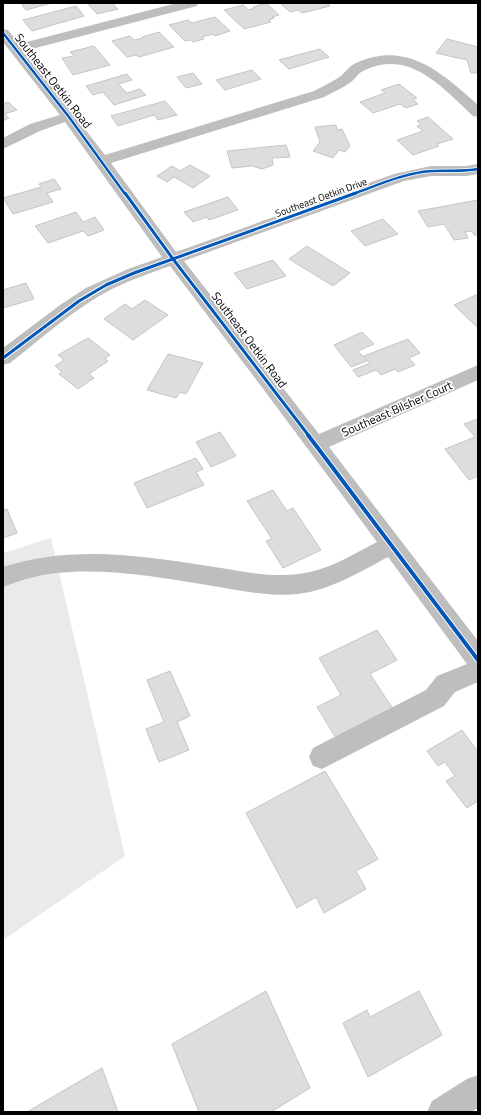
<svg xmlns="http://www.w3.org/2000/svg" width="481" height="1115" viewBox="0 0 481 1115" font-family="'Titillium Web',sans-serif">
<style>
.green{fill:#eaeaea}
.building{fill:#ddd;stroke:#c5c5c5}
.lines{fill:none;stroke-linecap:round;stroke-linejoin:round}
.minor{fill:#bebebe;fill-rule:evenodd}
.cycleway-far2-casing{stroke:#fff;stroke-width:4}
.cycleway-far1-casing{stroke:#fff;stroke-width:5}
.cycleway-casing{stroke:#fff;stroke-width:6}
.cycleway-far2{stroke:#0057b8;stroke-width:2.5}
.cycleway-far1{stroke:#0057b8;stroke-width:3}
.cycleway{stroke:#0057b8;stroke-width:4}
.labels{text-anchor:middle;stroke-width:3.5;stroke-linejoin:round;paint-order:stroke}
.far-street-label{font-size:10px;fill:#000;stroke:#fff}
.street-label{font-size:12px;fill:#000;stroke:#fff}
</style>
<rect width="100%" height="100%" fill="#fff"/>
<path class="green" d="M51,538L125,856L3,940V553Z"/>
<path class="building" d="M27,3H52L26,10L22,5Z
M87,3H117L113,4L118,9L97,14Z
M266,3L279,15L272,17L274,18L269,20L271,22L244,29L224,10L243,5L249,10L254,8L253,7Z
M280,3H327L330,6L302,13L298,10L290,12Z
M76,6L84,16L32,31L23,20Z
M215,17L230,31L215,36L213,34L202,37L204,39L193,42L191,40L185,41L169,25L188,20L192,23Z
M159,32L174,47L139,57L136,55L127,57L112,41L130,36L134,40L143,38L142,37Z
M447,39L478,47V73H471L467,60L436,53Z
M94,46L110,65L73,75L62,58L74,56L70,52Z
M320,49L329,57L289,69L279,60Z
M252,70L261,79L225,90L216,80Z
M193,73L202,84L186,88L177,77Z
M127,74L132,80L118,84L127,93L140,89L146,95L114,105L103,92L93,95L86,86Z
M399,84L417,98L413,99L418,104L406,108L400,104L373,113L360,102L385,93L381,90Z
M165,101L177,115L158,120L154,115L118,126L111,116Z
M8,102L17,110L5,114L9,118L3,121V104Z
M428,117L453,139L437,144L439,146L413,155L397,140L423,131L417,126L421,125L417,121Z
M336,125L337,130L342,129L350,146L345,152L339,150L333,158L313,151L320,142L315,127Z
M286,145L290,157L272,158L273,165L262,169L252,166L232,168L227,151Z
M190,165L210,176L193,188L174,177L167,182L157,176L172,166L180,171Z
M54,179L61,189L47,193L53,202L13,214L3,198L41,187L39,184Z
M228,197L238,210L209,220L207,217L193,222L184,212Z
M478,200V235H474L472,231L465,232L468,238L454,240L444,224L428,227L418,211Z
M76,212L83,222L95,217L104,230L88,236L83,231L48,243L35,226Z
M383,219L398,234L365,246L351,231Z
M307,246L350,273L333,286L289,259Z
M273,260L286,276L247,289L234,273Z
M26,283L34,299L3,308V290Z
M478,294V328L454,305Z
M145,300L168,315L133,340L104,319L125,304L132,309Z
M362,332L374,344L358,351L367,361L351,367L334,345Z
M88,338L110,355L105,358L108,361L89,374L94,378L78,389L59,374L62,372L55,366L64,360L58,355Z
M408,339L420,353L409,358L415,365L398,372L395,369L381,375L376,370L358,377L353,370L370,363L364,356Z
M168,354L203,363L186,394L180,392L176,398L147,390Z
M478,419V476L469,480L445,449L475,437L464,424Z
M220,432L236,456L211,467L196,442Z
M196,458L203,469L196,472L204,485L147,508L134,483Z
M273,490L287,511L293,508L321,550L283,568L266,541L272,539L247,501Z
M7,509L17,533L3,538V510Z
M377,630L397,660L370,674L393,709L336,738L317,707L341,695L319,658Z
M170,671L190,716L177,722L189,750L159,762L146,729L164,722L147,680Z
M462,730L478,752V801L467,808L446,781L455,776L445,762L438,766L427,751Z
M325,771L378,859L356,871L366,889L324,913L316,897L297,908L246,813Z
M266,991L310,1088L271,1112H199L172,1044Z
M419,991L442,1035L368,1077L343,1023L367,1010L370,1017Z
M102,1068L118,1112H27Z"/>
<g class="lines">
<path class="minor" d="M177,3H198L197,6L24,51L105,155L314,91C323,86 332,82 341,76C345,72 349,67 354,64C406,39 442,73 478,105V117L473,116C443,88 410,49 365,70C359,72 356,78 351,82C343,88 333,92 324,97L111,163L176,252L394,174L431,166H466L478,164V174L466,176H431L404,181L184,261L319,434L478,365V380L329,447L478,641V682L455,692L444,706L322,769L313,766L309,757L313,748L426,690L437,676L467,664L388,557C360,572 330,590 298,594C269,597 237,590 207,585C153,576 80,563 26,579C18,581 11,584 3,587V567C71,545 138,555 208,566C237,570 269,578 298,574C327,571 352,555 377,542L261,386L170,266C150,273 131,280 112,289C75,308 43,337 10,363L3,365V348L60,305L86,288L128,269L162,257L65,122L40,131L3,149V138L30,124L60,115L3,42V29L8,30L19,44Z
M478,1075V1108L471,1112H427L432,1101L467,1079Z"/>
<g class="cycleway-far2-casing">
<path id="cycleway-far2" d="M3,33L69,117L125,194
M353,194C378,185 404,173 431,171C447,170 462,172 478,169"/>
</g>
<g class="cycleway-far1-casing">
<path id="cycleway-far1" d="M125,193L173,259L309,436
M3,358L79,301L106,285L134,273L356,193"/>
</g>
<g class="cycleway-casing">
<path id="cycleway" d="M308,435L478,660"/>
</g>
<use href="#cycleway-far2" class="cycleway-far2"/>
<use href="#cycleway-far1" class="cycleway-far1"/>
<use href="#cycleway" class="cycleway"/>
</g>
<g class="labels">
<g class="far-street-label">
<text transform="translate(321 197) rotate(-20)" y="4">Southeast Oetkin Drive</text>
</g>
<g class="street-label">
<text transform="translate(53 81) rotate(52)" y="4">Southeast Oetkin Road</text>
<text transform="translate(249 340) rotate(53)" y="4">Southeast Oetkin Road</text>
<text transform="translate(397 409) rotate(-24)" y="4">Southeast Bilsher Court</text>
</g>
</g>
<rect width="481" height="1115" fill="none" stroke="#000000" stroke-width="8"/>
</svg>
